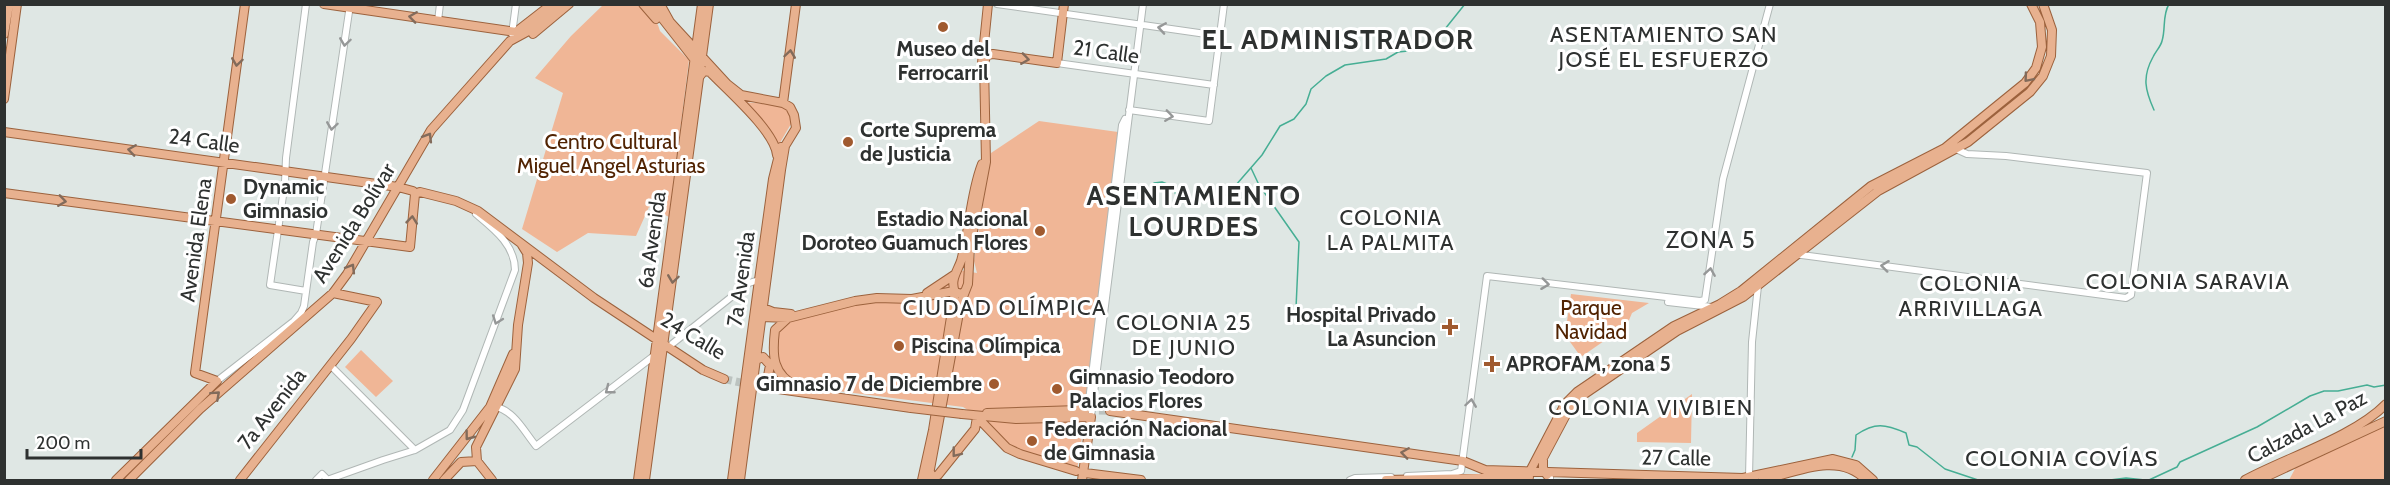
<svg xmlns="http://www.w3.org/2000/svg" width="2390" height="485" viewBox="0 0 2390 485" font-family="Cabin,sans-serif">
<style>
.green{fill:#f0b696}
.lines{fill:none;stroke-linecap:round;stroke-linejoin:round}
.stream{stroke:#46ae94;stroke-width:1.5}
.major-tunnel{stroke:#bcc3c0;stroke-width:8;stroke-dasharray:8 4;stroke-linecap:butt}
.minor-casing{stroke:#b0b7b5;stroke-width:8}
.major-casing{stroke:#9c623d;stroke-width:10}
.minor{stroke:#fff;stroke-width:6}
.major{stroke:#e8b18f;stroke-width:8}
.major-bridge-casing{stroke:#9c623d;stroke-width:10;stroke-linecap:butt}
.major-bridge{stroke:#e8b18f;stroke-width:8}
.oneway{stroke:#826b5b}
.oneway2{stroke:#969898}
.poi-dot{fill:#a05a2f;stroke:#fff;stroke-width:2}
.labels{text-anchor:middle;stroke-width:6;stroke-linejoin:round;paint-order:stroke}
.poi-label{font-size:21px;font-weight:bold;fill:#2e3130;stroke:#fff;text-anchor:start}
.street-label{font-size:21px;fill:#2e3130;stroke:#fff}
.park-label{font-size:21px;fill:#512302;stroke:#fff}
.neighbourhood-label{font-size:22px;letter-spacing:1.5px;fill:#2e3130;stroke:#fff}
.quarter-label{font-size:24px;letter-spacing:1.5px;fill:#2e3130;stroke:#fff}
.district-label{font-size:27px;font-weight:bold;letter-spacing:1.5px;fill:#2e3130;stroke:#fff}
</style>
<rect width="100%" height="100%" fill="#dfe7e4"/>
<path class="green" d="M603,5H639L658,25L660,31L689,60L669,217L649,207L636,236L588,233L557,252L522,229L563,93L535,78L571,36Z
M745,102L780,105L791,112V124L778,146L773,134Z
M1039,121L1118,132L1087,404L1077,470L1012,448L981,418L963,407L799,386L783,375L774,351L776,332L787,320L856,302L939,296L940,285L959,270L977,273L974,261L991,153Z
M1571,294L1649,303L1632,313L1627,325L1581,357L1565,335Z
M361,350L393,381L376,397L345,367Z
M1692,394L1691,443L1637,442V433Z
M2385,425V480H2289L2296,467Z"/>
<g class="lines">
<path class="stream" d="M2154,110C2145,90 2142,77 2153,57C2156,51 2161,46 2162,41C2166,28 2162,16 2169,4
M1251,168L1259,185L1299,242L1296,308
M1154,183L1162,182L1172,186L1177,197L1215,201L1229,193L1262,155L1280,126L1294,119L1306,104L1311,89L1326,76L1345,65L1386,59L1398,52L1429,49L1465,4
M1852,457L1855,450L1856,435C1875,422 1885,424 1906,433L1909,445L1917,447L1945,469L1978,480
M2110,480L2126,478L2145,480
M2149,480L2177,467L2180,462L2257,427L2310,396L2324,391H2338L2367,385L2374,387L2386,385"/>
<path class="major-tunnel" d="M724,379L752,385
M1087,410L1110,411"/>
<g class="minor-casing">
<path id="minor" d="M997,4L1220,36
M438,21L440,4
M512,34L516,4
M1057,63L1214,85
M1129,110L1209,121L1224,4
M1794,254L2126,298L2131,295L2147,173L2006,156L1967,154L1956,149
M306,291L270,285L285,182L286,158L306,4
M1668,302L1712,307
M672,344L749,283L759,280
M330,365L415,450
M217,381L294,321L301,313L304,306L313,242L316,234L350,5
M493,406C514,410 523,430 536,446L655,355
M1088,409L1122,125L1125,119
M1091,417L1143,4
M1407,476L1452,474L1461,471L1487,276L1700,301L1705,300L1723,179L1770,4
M1749,477L1752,342L1758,286
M316,480L322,474L328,480
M327,480L383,460L415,450L450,430L463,410L515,270C515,245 494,229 476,214
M1350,480L1355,478L1391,477
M1550,480V477"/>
</g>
<g class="major-casing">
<path id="major" d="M324,4L516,32L552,4
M643,4L656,19
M651,4L694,59
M660,4L670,22L727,84L741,95L783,103L790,107L794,115L796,128L785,146L781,170L740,480
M4,34L9,4
M533,34L569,4
M993,54L1057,63L1064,4
M982,63L988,4
M700,76L704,71L710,72C727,90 775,131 777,155
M4,99L17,4
M783,103L796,4
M4,132L398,187L413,191L415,194L420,192L456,201L478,211L594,298L703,370L724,379
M4,193L410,247L415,194
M965,291L962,294L955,292C950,280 957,272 961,261C970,229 970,195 982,164
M927,293L954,275
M763,308L773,312L791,314
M761,317L788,318L855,301L877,298L912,299L954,291
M788,318L775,330C772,355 772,375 798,387
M756,360L763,357L770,365L768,376L761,381
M758,381L779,384
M757,386L911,408
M1110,411L1463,461L1485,470L1743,478L1833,459L1856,465L1873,480
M987,413L1078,410
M962,414L1016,419L1091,417L1082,480
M1075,414L1083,413L1088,406
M978,418L1007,448L1020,454L1076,471
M930,472L933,478L938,475L975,429L977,417
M1085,473L1141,480
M1528,475L1565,404L1577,392L1674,326L1720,304L1741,291L1871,186L1945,148L2025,83L2036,68L2042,47L2040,22L2031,4
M1547,475L1543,468V458L1568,411L1583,395L1677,331L1743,297L1878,191L1968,142L2030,92L2043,76L2051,56L2052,30L2043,4
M116,480L217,381L195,373L245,4
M129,480L200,409L333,293L347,274L431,130L510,41L532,29L561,4
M240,480L351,339L377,302L333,293
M433,480L490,407L513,354
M444,480L461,462L477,461
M492,480L477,461L476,447L515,369L518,325L528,263L527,253L522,245
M638,480L702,4
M645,480L709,4
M732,480L759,280L773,179L781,147
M922,480L933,430L955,292
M928,480L961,302L968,284L970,247L986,162L984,62L987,55L993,54
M1386,480L1529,477
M1763,480C1796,472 1839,451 1866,480
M2245,480C2285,458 2354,437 2386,404
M2259,480L2386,421"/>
</g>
<use href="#minor" class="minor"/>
<use href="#major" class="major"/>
<g class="major-bridge-casing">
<path id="major-bridge" d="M911,408L962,414"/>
</g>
<use href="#major-bridge" class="major-bridge"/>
</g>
<defs><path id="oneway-chevron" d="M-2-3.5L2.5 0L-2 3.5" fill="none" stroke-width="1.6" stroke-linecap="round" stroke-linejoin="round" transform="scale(1.5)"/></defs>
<g class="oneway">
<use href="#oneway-chevron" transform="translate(413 17) rotate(-172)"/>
<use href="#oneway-chevron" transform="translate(790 54) rotate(-82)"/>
<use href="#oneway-chevron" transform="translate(1025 59) rotate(8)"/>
<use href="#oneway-chevron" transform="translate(237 62) rotate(98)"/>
<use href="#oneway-chevron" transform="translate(2028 78) rotate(130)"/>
<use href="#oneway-chevron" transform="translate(428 137) rotate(-59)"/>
<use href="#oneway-chevron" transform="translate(132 150) rotate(-172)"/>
<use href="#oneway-chevron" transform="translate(62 201) rotate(8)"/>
<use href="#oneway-chevron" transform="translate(412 220) rotate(-84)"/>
<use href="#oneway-chevron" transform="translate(351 268) rotate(-59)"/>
<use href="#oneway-chevron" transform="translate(673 279) rotate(98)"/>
<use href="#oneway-chevron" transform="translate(216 395) rotate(-42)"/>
<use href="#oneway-chevron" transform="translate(469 436) rotate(127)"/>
<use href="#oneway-chevron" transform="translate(956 453) rotate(128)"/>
<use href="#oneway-chevron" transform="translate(1405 453) rotate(-172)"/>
</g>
<g class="oneway2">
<use href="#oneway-chevron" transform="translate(1162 28) rotate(-171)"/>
<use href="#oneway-chevron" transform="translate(345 42) rotate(98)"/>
<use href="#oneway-chevron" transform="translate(1169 116) rotate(8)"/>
<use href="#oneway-chevron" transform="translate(332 126) rotate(98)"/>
<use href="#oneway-chevron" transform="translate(1885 266) rotate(-173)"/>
<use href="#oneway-chevron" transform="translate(1710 272) rotate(-81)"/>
<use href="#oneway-chevron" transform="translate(1545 284) rotate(7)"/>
<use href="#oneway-chevron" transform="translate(497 320) rotate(110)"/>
<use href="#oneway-chevron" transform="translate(609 390) rotate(142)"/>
<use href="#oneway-chevron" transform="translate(1471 403) rotate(-82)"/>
</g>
<g class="poi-dot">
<circle cx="943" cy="27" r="6"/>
<circle cx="848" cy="142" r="6"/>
<circle cx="231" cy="199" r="6"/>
<circle cx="1040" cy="231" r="6"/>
<path d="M1447 318h6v6h6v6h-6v6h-6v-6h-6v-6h6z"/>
<circle cx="899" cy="346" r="6"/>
<path d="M1489 355h6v6h6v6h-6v6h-6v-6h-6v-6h6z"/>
<circle cx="994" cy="384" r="6"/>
<circle cx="1057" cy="389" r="6"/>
<circle cx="1032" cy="441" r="6"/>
</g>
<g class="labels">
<g class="poi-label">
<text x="943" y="56" text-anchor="middle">Museo del<tspan x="943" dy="24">Ferrocarril</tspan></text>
<text x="860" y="137">Corte Suprema<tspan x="860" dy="24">de Justicia</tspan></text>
<text x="243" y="194">Dynamic<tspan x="243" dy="24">Gimnasio</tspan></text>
<text x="1028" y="226" text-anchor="end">Estadio Nacional<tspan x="1028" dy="24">Doroteo Guamuch Flores</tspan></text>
<text x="1436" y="322" text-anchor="end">Hospital Privado<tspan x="1436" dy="24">La Asuncion</tspan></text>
<text x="911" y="353">Piscina Olímpica</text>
<text x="1506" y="371">APROFAM, zona 5</text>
<text x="1069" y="384">Gimnasio Teodoro<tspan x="1069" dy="24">Palacios Flores</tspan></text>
<text x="982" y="391" text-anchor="end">Gimnasio 7 de Diciembre</text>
<text x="1044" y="436">Federación Nacional<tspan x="1044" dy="24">de Gimnasia</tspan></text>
</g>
<g class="street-label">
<text transform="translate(1106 52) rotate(8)" y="7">21 Calle</text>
<text transform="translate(204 141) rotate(8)" y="7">24 Calle</text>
<text transform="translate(354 223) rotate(-58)" y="7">Avenida Bolívar</text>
<text transform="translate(196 240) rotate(-82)" y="7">Avenida Elena</text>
<text transform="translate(652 240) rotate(-82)" y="7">6a Avenida</text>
<text transform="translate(741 279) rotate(-82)" y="7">7a Avenida</text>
<text transform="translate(693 336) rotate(31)" y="7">24 Calle</text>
<text transform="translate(272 409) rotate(-52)" y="7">7a Avenida</text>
<text transform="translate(2307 427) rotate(-28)" y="7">Calzada La Paz</text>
<text transform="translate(1676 458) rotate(1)" y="7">27 Calle</text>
</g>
<g class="park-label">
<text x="611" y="149">Centro Cultural<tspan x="611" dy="24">Miguel Angel Asturias</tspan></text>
<text x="1591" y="315">Parque<tspan x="1591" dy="24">Navidad</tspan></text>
</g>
<g class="neighbourhood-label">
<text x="1664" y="42">ASENTAMIENTO SAN<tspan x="1664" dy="25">JOSÉ EL ESFUERZO</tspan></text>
<text x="1391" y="225">COLONIA<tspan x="1391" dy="25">LA PALMITA</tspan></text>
<text x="2188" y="289">COLONIA SARAVIA</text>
<text x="1971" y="291">COLONIA<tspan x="1971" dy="25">ARRIVILLAGA</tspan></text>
<text x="1005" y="315">CIUDAD OLÍMPICA</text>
<text x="1184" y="330">COLONIA 25<tspan x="1184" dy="25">DE JUNIO</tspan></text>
<text x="1651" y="415">COLONIA VIVIBIEN</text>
<text x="2062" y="466">COLONIA COVÍAS</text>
</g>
<g class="quarter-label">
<text x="1711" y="248">ZONA 5</text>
</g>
<g class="district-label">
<text x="1338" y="49">EL ADMINISTRADOR</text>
<text x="1194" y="205">ASENTAMIENTO<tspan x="1194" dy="31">LOURDES</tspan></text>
</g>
</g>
<rect width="2390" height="485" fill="none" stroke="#2e3130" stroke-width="12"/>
<path d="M27 449v9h114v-9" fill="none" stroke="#2e3130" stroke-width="3"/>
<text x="36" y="449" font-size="18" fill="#2e3130" stroke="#ffffff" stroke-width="4.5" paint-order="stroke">200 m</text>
</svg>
